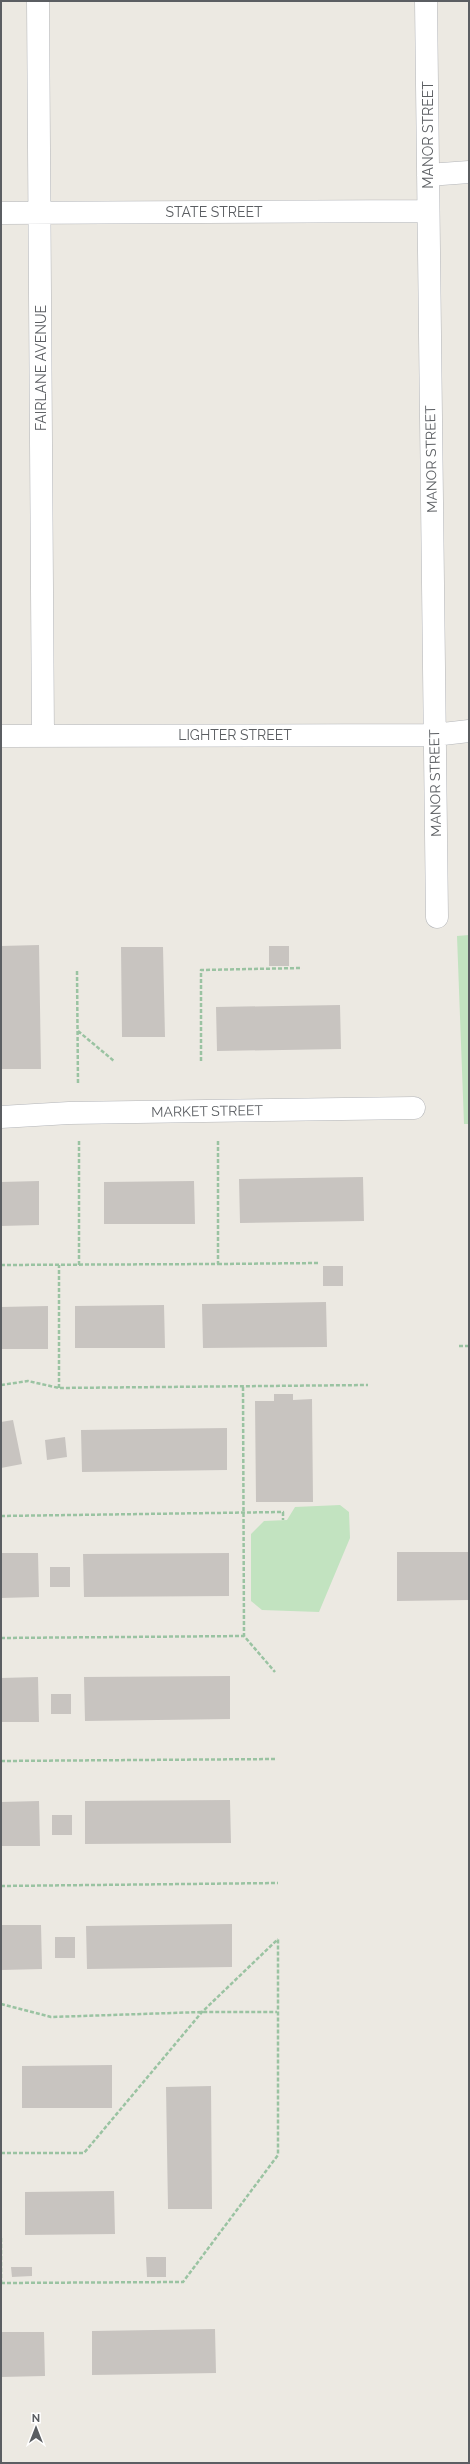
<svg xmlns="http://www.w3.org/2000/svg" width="470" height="2464" viewBox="0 0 470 2464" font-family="Raleway,sans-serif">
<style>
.green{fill:#c2e3c0}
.building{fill:#c8c4c0}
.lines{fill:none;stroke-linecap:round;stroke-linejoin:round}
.street-casing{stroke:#b3b5b9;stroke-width:23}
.path{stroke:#9ac3a2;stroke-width:2.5;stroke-dasharray:4 2;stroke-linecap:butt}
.street{stroke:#fff;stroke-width:22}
.labels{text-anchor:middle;stroke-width:3;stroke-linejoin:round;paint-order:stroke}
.street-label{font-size:14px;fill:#5b5e62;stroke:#fff}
</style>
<rect width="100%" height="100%" fill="#ece9e2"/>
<path class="green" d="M469,935V1124H464L457,936Z
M340,1505L349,1512L350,1538L319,1612L262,1610L251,1601V1534L264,1521L287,1520L295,1507Z"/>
<path class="building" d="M39,945L41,1069H1V946Z
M269,946H289V966H269Z
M121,947H163L165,1037H122Z
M340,1005L341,1049L217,1051L216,1007Z
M363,1177L364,1221L240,1223L239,1179Z
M39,1181V1225L1,1226V1182Z
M194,1181L195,1224H104V1182Z
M323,1266H343V1286H323Z
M326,1302L327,1347L203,1348L202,1304Z
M164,1305L165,1348H75V1306Z
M48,1306V1349H1V1307Z
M274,1394H293V1400L312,1399L313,1502H256L255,1401H274Z
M13,1420L22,1464L1,1468V1422Z
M227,1428V1470L82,1472L81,1430Z
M65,1437L67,1457L47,1460L45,1440Z
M397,1552H469V1600L397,1601Z
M1,1553H38L39,1597L1,1598Z
M229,1553V1596L84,1597L83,1554Z
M50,1567H70V1587H50Z
M230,1676V1719L85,1721L84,1677Z
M38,1677L39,1722H1V1678Z
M51,1694H71V1714H51Z
M230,1800L231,1843L85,1844V1801Z
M39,1801L40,1846H1V1802Z
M52,1815H72V1835H52Z
M232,1924V1967L87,1969L86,1926Z
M1,1925H41L42,1969L1,1970Z
M55,1937H75V1958H55Z
M112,2065V2108H22V2066Z
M211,2086L212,2209H168L166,2087Z
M114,2191L115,2234L25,2235V2192Z
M146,2257H166V2277H147Z
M11,2267H32V2276L12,2277Z
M215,2329L216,2373L92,2375V2331Z
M1,2332H44L45,2376L1,2377Z"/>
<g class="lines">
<g class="street-casing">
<path id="street" d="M38,1L43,736
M426,1L437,917
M428,175L469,172
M1,213L428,211
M1,736L434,735L469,731
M1,1117L69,1113L414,1108"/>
</g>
<path class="path" d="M77,971L78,1084
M78,1031L114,1061
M201,1061V970L302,968
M79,1141V1265
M218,1264L320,1263
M1,1265L218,1264V1140
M459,1346H469
M1,1385L28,1381L59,1388L368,1385
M243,1387L244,1636L275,1672
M59,1388V1265
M1,1516L283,1512V1520
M1,1638L244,1636
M1,1761L277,1759
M1,1886L278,1883
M1,2004L51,2017L202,2012H277
M1,2153H84L202,2012L278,1939
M1,2238V2283
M1,2283L183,2282L278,2155V1938"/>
<use href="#street" class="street"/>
</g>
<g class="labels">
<g class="street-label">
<text transform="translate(428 135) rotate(-90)" y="5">MANOR STREET</text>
<text x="214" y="217">STATE STREET</text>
<text transform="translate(41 368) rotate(-90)" y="5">FAIRLANE AVENUE</text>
<text transform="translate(431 459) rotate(-91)" y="5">MANOR STREET</text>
<text x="235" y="740">LIGHTER STREET</text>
<text transform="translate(435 783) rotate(-91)" y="5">MANOR STREET</text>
<text transform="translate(207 1111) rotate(-1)" y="5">MARKET STREET</text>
</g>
</g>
<rect width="470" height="2464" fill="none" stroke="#5b5e62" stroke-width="4"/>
<g transform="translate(36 2428)" stroke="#ffffff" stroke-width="3" paint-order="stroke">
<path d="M0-3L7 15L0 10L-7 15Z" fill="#5b5e62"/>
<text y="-6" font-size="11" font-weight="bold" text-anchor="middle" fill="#5b5e62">N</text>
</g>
</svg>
